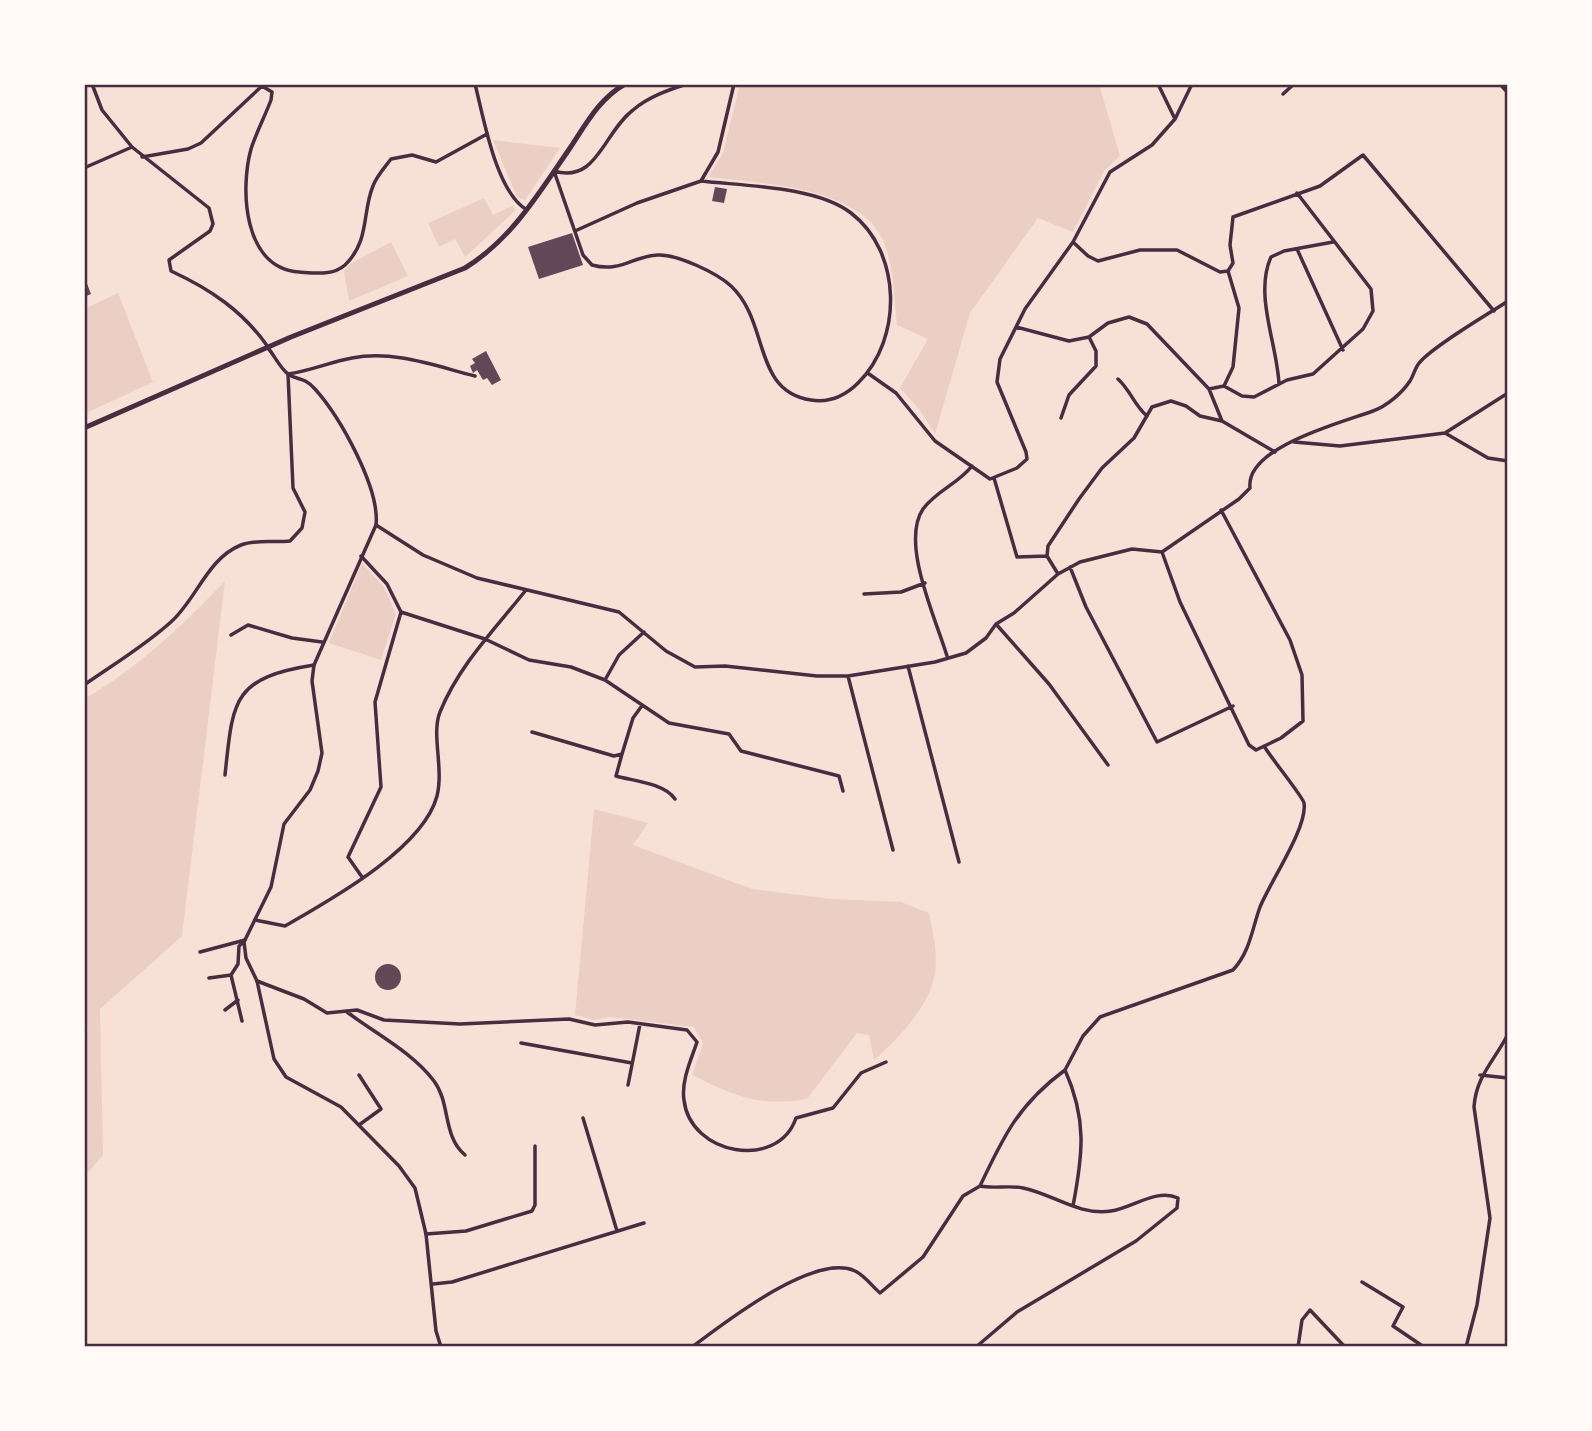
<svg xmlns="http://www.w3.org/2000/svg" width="1592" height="1431" viewBox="0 0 1592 1431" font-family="Karla,sans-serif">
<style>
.green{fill:#ebcfc5}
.building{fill:#644757}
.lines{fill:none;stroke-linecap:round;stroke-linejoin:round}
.minor{stroke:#4a2c40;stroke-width:3.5}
.tertiary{stroke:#4a2c40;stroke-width:3.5}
.trunk{stroke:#4a2c40;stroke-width:5}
.neatline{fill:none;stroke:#4a2c40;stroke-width:2.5}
</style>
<rect width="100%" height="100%" fill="#f7e1d7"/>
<path class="green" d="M740,84H1099L1120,156L1104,171L1073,232L1038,218L970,313L935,434L919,409L900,388L928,339L897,325C894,297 894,266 883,240C859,186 758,183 708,177L723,153Z
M493,140L560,148L525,200L517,197Z
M484,198L493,215L512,206L516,210L465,257L455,239L439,247L428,223Z
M391,242L408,276L349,301L344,271L350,264Z
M118,293L153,382L84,414V309Z
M362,563L384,587L396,614L381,660L329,643Z
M225,581L182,936L100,1009L103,1155L84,1177V1051L88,1029L84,1008V699C137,669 183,625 225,581Z
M594,809L648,823L633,845L752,889L832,899L901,902L929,913C933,934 939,957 934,978C927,1009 897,1040 874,1060L869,1035L857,1033L807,1099C757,1107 735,1096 692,1075L703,1043L694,1027L610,1017L594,1020L575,1015Z"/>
<path class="building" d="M715,187L727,189L724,203L712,201Z
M572,233L583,265L539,279L528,247Z
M84,276L91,294L84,297Z
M486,351L501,380L492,385L487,378L483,380L477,370L473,373L470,366L475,363L472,359Z
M375 977a13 13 0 1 1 26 0a13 13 0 1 1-26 0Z"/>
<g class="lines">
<path class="minor" d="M92,84L102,110L132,147L209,208L213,224L210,231L169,260L171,271C210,289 243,311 268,347
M475,84C484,119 496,192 527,210
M1158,84L1175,119
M1500,84L1508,93
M1283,94L1294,84
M142,157L188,149L201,143L262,86L272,92L271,100C265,116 256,133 251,149C240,189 243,268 299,272C314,273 333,276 345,265C370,241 362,212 373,186C376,177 385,167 391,159L412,155L436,162L487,134
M84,168L132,147
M554,171L583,255L592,265C621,273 632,256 658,255C677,254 717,273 731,286C770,322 752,391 811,400C830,403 845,396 858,383C903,339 902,252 851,213C816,186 744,186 701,181
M554,171C597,184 603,133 633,110C648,97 668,90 687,84
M575,231L637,203L701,181L718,152L734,84
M1073,242L1088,256L1098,261L1140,250H1177L1220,272L1228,271L1233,263L1230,245L1233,217L1320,186L1363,155L1494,311
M1297,249L1343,350
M1016,327L1069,341L1089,337L1108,323L1129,317L1147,324L1209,389L1222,421
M869,374L896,393L935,441L990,479L1017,468L1027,459L1026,452L997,382L1000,359L1025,309L1073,242L1110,172L1152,145L1175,119L1192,84
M1118,379C1131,391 1134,405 1147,416
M1279,384C1277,343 1254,295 1271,257L1284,251L1333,242
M1224,386L1233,367L1239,308L1228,271
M1209,389L1224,386L1242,396L1254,397L1287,380L1313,374L1363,329L1373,311L1371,289L1297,193
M1061,418L1069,395L1096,366V351L1089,337
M1445,433L1508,393
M1294,442L1340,446L1445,433L1488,458L1508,461
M994,478L1017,557L1047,556
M376,525L423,555L477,578L619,612L666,651L695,667L725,666L817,676H848L935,662L966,653L986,638L996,624L1014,613L1058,574
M1162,552L1180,602L1249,745L1256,750L1281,738L1303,721L1302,675L1290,640L1221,510
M361,556L387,584L401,612L485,639L529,660L571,667L605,680L669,723L729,734L741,751L839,776L843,791
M1047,556L1058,574L1080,562L1132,549L1162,552L1239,499L1250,488C1245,447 1343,422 1373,411C1387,406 1402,393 1410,381C1414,375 1415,367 1420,362C1435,345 1487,315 1508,301
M1047,556L1048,546L1079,499L1102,468L1134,438L1152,407L1171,401L1186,406L1200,416L1222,421L1275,452
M1070,567L1086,607L1157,742L1233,706
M864,594L901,592L925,583
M996,624L1049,684L1108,765
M231,635L248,625L292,638L322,642
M947,656C936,619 900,543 923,509C937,490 958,484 972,466
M908,666L959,862
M848,676L893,850
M605,680L619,655L644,632
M84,685C114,664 146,645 172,621C197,598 208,558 241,545C256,539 274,543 290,541L302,528L305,512L293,488L288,374C310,371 330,362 352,358C394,350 435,366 475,376
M532,732L614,756L622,754L633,718L641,707
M622,754L616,776C633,781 664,783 675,799
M225,775C233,700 232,678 314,665
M362,877L348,857L381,787L375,702L401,612
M255,920L285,926C330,900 423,849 437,796C444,768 431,734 440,712C459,665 495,629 526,590
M200,952L245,940
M209,978L231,975
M257,981L304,999L327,1013L357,1010L384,1020L460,1024L569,1019L595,1025L628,1022L687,1030L697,1042C691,1060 681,1081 684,1100C690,1155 778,1171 796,1118L833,1108L861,1073L886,1062
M225,1010L238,1000
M347,1012C376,1034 412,1052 434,1081C451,1104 442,1135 465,1155
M242,1021L231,975L238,964L239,946L244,942
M521,1043L632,1063
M359,1075L381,1109L359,1125
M1480,1075L1508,1078
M628,1085L640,1024
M583,1118L617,1231
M980,1186C1004,1135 1019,1104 1065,1070
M1073,1206C1083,1154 1087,1119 1065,1070L1083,1036L1100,1017L1233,970C1250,952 1252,929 1260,907C1270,882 1308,827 1304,803C1303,797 1271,758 1264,746
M426,1234L466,1231L532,1211L535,1205V1146
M1362,1282L1403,1307L1393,1326L1424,1347
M433,1284L452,1282L644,1223
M692,1347C723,1324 814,1252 855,1271C864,1275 872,1286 880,1293L923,1257L963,1196L980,1186C994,1189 1009,1185 1023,1188C1053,1194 1079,1216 1111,1211C1132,1208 1157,1188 1178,1198L1177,1208L1136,1241L1017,1312L976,1347
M1298,1347L1302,1320L1310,1310L1345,1347
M1466,1347L1477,1305L1490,1218L1474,1107C1476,1076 1495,1060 1508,1034"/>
<path class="tertiary" d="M268,348C274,355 280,368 288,374C298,381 303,376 315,389C340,417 380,488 376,525L314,665L312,681L322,753L318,771L310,790L284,824L271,887L244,942L246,958L257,981L274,1059L286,1077L341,1107L399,1166L415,1188L426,1234L436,1331L441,1347"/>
<path class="trunk" d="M84,428L291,337L465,268C512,239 539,193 570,148C586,124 599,99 625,84"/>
</g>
<rect width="1592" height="1431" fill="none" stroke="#fffaf5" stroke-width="172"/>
<rect x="86" y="86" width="1420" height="1259" class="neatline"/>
</svg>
